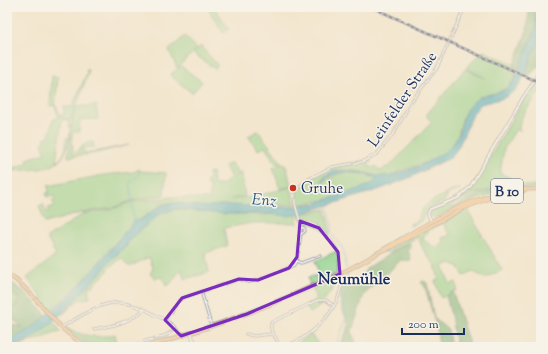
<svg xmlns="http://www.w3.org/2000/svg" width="548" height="354" viewBox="0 0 548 354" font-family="'Sorts Mill Goudy',serif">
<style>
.green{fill:#8ed18a;stroke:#548074;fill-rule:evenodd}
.forest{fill:#72b376;stroke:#46716a}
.water{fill:#3da8bd;stroke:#2c6c8e}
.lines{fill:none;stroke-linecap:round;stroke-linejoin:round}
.stream{stroke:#3da8bd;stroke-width:1}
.minor-casing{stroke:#878a96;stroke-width:3}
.tertiary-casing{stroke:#878a96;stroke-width:3.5}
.primary-casing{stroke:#878a96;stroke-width:4.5}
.minor{stroke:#fff;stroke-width:1.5}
.tertiary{stroke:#fff;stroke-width:2}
.primary{stroke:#f5bf86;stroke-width:3}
.rail-casing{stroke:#1b2f5e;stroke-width:2.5}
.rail{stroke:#f7f3e8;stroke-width:1;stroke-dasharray:3;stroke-linecap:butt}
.marked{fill:none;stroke:#7b2cbf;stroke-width:3;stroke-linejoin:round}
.poi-dot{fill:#c8321e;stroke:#f7f3e8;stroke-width:1.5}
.labels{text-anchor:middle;stroke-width:3;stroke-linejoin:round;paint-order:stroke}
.shield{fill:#f7f3e8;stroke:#5d6a87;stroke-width:1}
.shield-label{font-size:14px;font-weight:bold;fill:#1b2f5e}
.street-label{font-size:15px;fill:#1b2f5e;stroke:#f7f3e8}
.poi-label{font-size:15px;fill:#1b2f5e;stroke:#f7f3e8;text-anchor:start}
.water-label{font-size:16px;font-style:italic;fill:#27597f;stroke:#f7f3e8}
.neighbourhood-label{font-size:16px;font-weight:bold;fill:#1b2f5e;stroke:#f7f3e8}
</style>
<rect width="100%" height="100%" fill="#f7f3e8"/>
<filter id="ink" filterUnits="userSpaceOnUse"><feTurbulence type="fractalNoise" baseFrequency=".025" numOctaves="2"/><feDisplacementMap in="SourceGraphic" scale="8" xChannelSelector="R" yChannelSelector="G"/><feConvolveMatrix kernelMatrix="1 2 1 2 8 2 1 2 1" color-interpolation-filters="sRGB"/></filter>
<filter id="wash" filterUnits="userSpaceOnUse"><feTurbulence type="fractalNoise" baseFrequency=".012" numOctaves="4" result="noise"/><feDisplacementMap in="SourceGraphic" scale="16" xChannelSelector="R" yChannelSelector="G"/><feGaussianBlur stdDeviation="0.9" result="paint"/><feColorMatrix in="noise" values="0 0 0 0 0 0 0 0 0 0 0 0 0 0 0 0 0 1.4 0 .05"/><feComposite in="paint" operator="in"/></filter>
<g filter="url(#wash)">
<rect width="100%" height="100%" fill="#f3e6ce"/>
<path class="green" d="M207,7H214L229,29L223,33Z
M185,36L197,49L177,68L169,50Z
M201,46L218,66L215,69L193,53Z
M483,51L514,64L510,72L516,74C506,99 487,89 470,105C459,115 462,134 452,146C438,161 417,165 398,172C394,174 391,177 387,177C380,177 376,175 370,174C356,170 341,170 328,175L323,183C337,168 360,172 378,179L377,181C353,195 324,200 297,205L296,191L312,177L332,167L370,159L371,162L367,165L369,167L371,166L373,168L375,166L381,171L386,167L388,168L432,122L427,117V114L465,69L485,78L466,68Z
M181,66L202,82L192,93L170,75Z
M86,69L89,71L71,120L62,118L69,120L70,128L69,121L62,119L56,162C66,156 66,148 66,138H69L70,133C65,176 41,167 7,172L10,169L28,163L27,159L45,153L42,143L45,142L44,138L49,136L53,120L59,116L62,118L57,114L55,105L61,115H64V107H72L87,73Z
M541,75C541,79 542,84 541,87C539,97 514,119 520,131L516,129L504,149L500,173L511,178L502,182L497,188L474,194L449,205L472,188L525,97Z
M52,76L58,77L55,106H50Z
M96,105L98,119L80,120L79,132H74L72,134L73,155L85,143L93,142L94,147L82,148L84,152L88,153L129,145L92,154L68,157L72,121L75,107Z
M258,131L282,163L276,164L265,147L258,150L248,136Z
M231,163L239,174L236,175L241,173L245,196L231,199L252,197L291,187L295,205H276L272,208L257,206L221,205L204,207L180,203H169L161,205L141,219L134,221L81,283L50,310L41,301L42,298L27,278L56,255L47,238L83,214L112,209L131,202L171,197L210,199V185H207V180L209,179L208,173L212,172L214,185H222L231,178L225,166Z
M284,163L287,169L291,186L280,189L273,168Z
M139,169L140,171L166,173L164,195L130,201L116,207L80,213L45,223L39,206L43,204L46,212L49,211L48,208L55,206L52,200L55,199L54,196L47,197L46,193H49L48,186L103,175L134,172Z
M511,185L541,186V188C501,187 470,201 435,218L430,215L432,210L444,205L452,207L480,194Z
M460,189L449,193L444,202C428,208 428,207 421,221L410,226V224C419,221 419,215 423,208C427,202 454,189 460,189Z
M468,207L470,214L502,270L485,278L472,271L464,276L459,267L451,263L443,266L450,284L456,282L457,290L441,298L435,281L439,279L435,265L424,251L418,237L390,252H383L455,212ZM442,222L450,235L442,238L443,242L440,246L434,247L423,240L425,233Z
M176,209L225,214L297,215L298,223H252L224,228L227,246L205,253L209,272L185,279L181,269L170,284L166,286L163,277L155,278L150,274L153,268L149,257L131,266H128L122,258L107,269L108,271L88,290L90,298L79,300L62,315L105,268L107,264L127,246L129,241L158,215Z
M325,209L328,219L330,233L327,234C324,230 321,227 316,225C310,221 301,223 299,215Z
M337,251L339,258L337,274L310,286L308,278L319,274L315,261Z
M343,275L319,307L310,313L305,305L317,299L312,288Z
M7,282L13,284L8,290L19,299L15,306L7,308Z
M52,323H55L61,332H55L41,339L32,340L17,347Z
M65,327C80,336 99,339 115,334L118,347C93,347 85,345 64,328Z
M310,334L321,347H291Z"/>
<path class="forest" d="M529,7H537L536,29L517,70L513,68L527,30Z
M541,39V63L530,75L526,74L532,54Z
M409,242L411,246L408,249L411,261L401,260L364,295C363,298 352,329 352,332C352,336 357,342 357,347H339L349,326C344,312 334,295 344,282L354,287L367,268Z
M424,281L427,283L434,318L448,330L451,347H439L437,330L425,287L421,282Z
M13,284L24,291L47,315L31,328L12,339L7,338V326L16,325L23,328L15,321L7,320V308L15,307L19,299L8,290Z
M453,292L468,341L469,347H456L451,315L446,296Z"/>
<path class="water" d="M537,7H541V39L532,54L526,73L517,89L504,98L481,104L474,112L458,148L450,158L409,178L378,190L300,214L288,216L263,213L224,214L176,209L162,212L129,240L126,246L107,264L105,268C84,290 37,347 7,347V342L31,328L72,293L108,253L134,221L142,219L161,205L175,203L204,207L221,205L291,207L317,203L359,189L371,184L378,179C364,173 342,168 328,177C325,179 324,181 321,182C334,156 372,182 386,175L388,177L420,166L446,151L452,145L459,134L464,115L470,105L479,97L503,91L514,81L536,29Z"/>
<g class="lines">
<path class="stream" d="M132,200L130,182L139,175V169
M132,202L134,221
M327,207L332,225L331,233L343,249L346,268
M33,309L37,318L41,319
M335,347L348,315L343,298L347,282V271"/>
</g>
</g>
<g filter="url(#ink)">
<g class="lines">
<g class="minor-casing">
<path id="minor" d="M299,236L305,231L304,228L300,227
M296,261L301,263L320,256
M201,291L211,325
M165,320L177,302L182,298L239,279L249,282L258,280L294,265C299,257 302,229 300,221C297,211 292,198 296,189L312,177L332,167L362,162L377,154L394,133L411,102L437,68L465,7
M62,327C99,305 115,291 157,316C166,320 177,326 180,335
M94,329C112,326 132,322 144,309
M246,334L254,336L272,334
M139,343L167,335L175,328
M262,345L263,347
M212,347L219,344
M279,347C278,337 267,331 272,322L318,300H326L334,306
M283,347C311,338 339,312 342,281C342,277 339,273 339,269C338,265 340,261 340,257C339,248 322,230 315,225C311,223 305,222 300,221"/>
</g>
<g class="tertiary-casing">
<path id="tertiary" d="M431,221L428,214L430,209L458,198L470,187L524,96L541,72
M191,333L193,339L201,347"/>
</g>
<g class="primary-casing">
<path id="primary" d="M505,193L523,191
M386,250L464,208L498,195
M7,274C39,293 55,334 91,347
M143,347C211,329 276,304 339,274C405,243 464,186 541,189"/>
</g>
<use href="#minor" class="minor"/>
<use href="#tertiary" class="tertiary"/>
<use href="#primary" class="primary"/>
<g class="rail-casing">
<path id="rail" d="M371,7L541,83"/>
</g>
<use href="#rail" class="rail"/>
</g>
</g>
<path d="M0 0H548V354H0ZM300,221L319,228L338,252L340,274L247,314L181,336L165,320L182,298L239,279L258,280L289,268L297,257Z" fill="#f3e6ce" fill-opacity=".55" fill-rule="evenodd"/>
<path class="marked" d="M300,221L319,228L338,252L340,274L247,314L181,336L165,320L182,298L239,279L258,280L289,268L297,257Z"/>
<circle class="poi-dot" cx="293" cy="188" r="4"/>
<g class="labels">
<rect class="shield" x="491" y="179" width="32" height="24" rx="3"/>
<g class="shield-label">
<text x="507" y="196">B 10</text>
</g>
<g class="street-label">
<text transform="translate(402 99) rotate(-56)" y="5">Leinfelder Straße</text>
</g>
<g class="poi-label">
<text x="301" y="193">Gruhe</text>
</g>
<g class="water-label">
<text transform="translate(264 199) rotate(3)" y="6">Enz</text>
</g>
<g class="neighbourhood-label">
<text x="354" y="284">Neumühle</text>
</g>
</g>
<rect width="548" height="354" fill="none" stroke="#f7f3e8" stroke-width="24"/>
<path d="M402 328v6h62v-6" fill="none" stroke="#1b2f5e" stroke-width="2"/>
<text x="408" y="328" font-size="12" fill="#1b2f5e" stroke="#f7f3e8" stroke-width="3" paint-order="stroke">200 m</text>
</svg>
